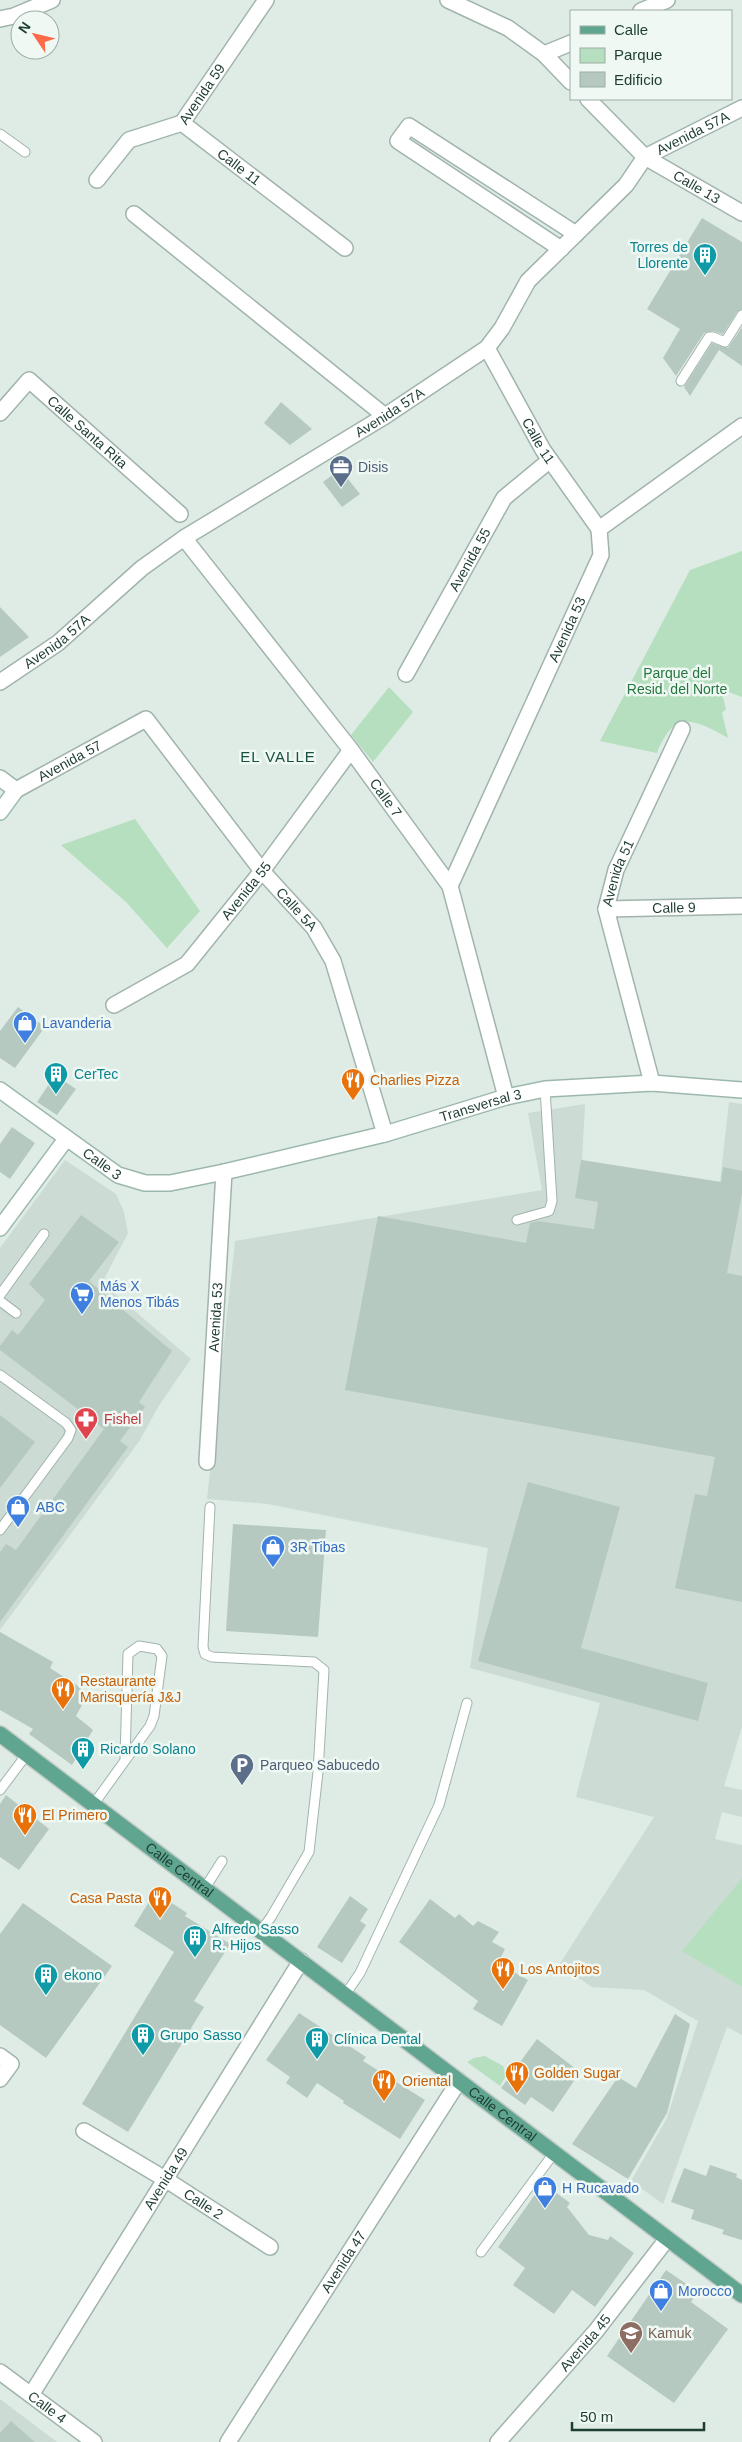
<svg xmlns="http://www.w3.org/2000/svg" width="742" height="2442" viewBox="0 0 742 2442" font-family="Arial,sans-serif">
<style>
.built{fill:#ccdbd4}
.green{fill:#b5dfbe}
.building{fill:#b6c9c0}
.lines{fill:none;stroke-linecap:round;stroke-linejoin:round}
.lane-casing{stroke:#a1b4ac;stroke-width:11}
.street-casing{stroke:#a1b4ac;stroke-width:18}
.secondary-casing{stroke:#9cb8ac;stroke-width:18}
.primary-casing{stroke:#c0c9c6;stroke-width:18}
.lane{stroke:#fff;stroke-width:9}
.street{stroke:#fff;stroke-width:15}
.secondary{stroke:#fff;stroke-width:15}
.primary{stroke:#5fa58f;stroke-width:15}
.labels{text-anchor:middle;stroke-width:5;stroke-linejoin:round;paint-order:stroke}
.street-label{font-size:14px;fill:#1e3d33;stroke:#eff8f3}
.culture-label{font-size:14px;fill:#0d838f;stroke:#eff8f3;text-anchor:start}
.service-label{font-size:14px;fill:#4e5e75;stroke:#eff8f3;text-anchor:start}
.park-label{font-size:14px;fill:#25773f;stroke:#eff8f3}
.shop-label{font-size:14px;fill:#366cbe;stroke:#eff8f3;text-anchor:start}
.food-label{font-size:14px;fill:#c56008;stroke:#eff8f3;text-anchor:start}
.health-label{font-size:14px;fill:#be3a42;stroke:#eff8f3;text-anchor:start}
.education-label{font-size:14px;fill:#785e54;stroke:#eff8f3;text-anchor:start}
.neighbourhood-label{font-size:15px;letter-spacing:1px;fill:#18503f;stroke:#eff8f3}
</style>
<rect width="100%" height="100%" fill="#deece5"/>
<path class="built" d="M729,1102L742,1104V1727L724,1786L742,1790V1817L722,1812L715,1839L742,1845V1878L683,1951L742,1987V2035L727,2027L663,2204L631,2181L667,2118L698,2021L644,1990L592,1987L559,1965L654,1817L576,1797L600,1703L470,1668L488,1548L268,1504L207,1499L235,1241L542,1190L528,1113L585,1104L582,1160L720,1182Z
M65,1160L116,1194L124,1212L128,1233L102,1283L191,1359L158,1407L140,1440L0,1630V1248Z
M0,2399L57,2442H0Z"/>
<path class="green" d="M742,551V697L721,689L726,709L722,713L728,738C693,718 674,710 657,753L600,741L690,570Z
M389,687L413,712L373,762L351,735Z
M135,819L200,911L167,948L126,902L61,845Z
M742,1878V1987L682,1951Z
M485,2056L503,2066L506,2075L500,2086L467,2062L474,2058Z"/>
<path class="building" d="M702,218L742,242V309L737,312L723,334L713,331L704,333L676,376L663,358L680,329L647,309Z
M742,327V366L719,350L690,396L684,387L712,343L728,348Z
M281,402L312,429L290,445L264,423Z
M340,469L360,494L342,507L323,482Z
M0,607L29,637L0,657Z
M18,1007L45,1027L15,1068L0,1058V1031Z
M55,1075L76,1089L57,1115L37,1102Z
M12,1127L35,1143L10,1179L0,1172V1144Z
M581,1160L721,1182L723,1167L742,1171V1194L727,1273L742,1276V1602L675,1588L695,1494L707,1496L715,1457L345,1390L378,1216L526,1243L530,1223L538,1221L594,1229L598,1202L575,1198Z
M81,1215L119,1242L89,1281L172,1351L139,1402L145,1407L120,1441L128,1447L0,1622V1552L6,1544L16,1550L104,1429L0,1350V1346L12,1330L18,1335L45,1300L29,1284Z
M0,1415L35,1442L0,1488Z
M528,1482L620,1507L581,1648L708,1683L698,1721L478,1661Z
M233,1524L326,1530L318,1637L226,1631Z
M0,1632L53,1662L50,1668L81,1688L82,1705L76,1716L93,1730L72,1765L29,1734L33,1729L0,1710Z
M6,1795L49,1829L19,1870L0,1857V1804Z
M155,1892L187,1913L185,1916L230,1944L194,2001L204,2007L128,2132L82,2104L174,1952L134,1926Z
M350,1896L368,1909L360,1921L366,1925L342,1963L317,1947Z
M430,1899L455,1918L459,1914L473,1926L478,1921L499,1932L492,1942L505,1949L498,1963L528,1980L502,2026L473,2009L478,2001L399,1942Z
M23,1903L112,1966L46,2058L0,2025V1934Z
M299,2013L366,2057L363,2061L425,2100L400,2139L343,2103L344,2101L317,2083L307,2098L286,2083L290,2077L266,2060Z
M675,2014L690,2024L667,2113L628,2179L572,2144L618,2077L636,2088Z
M537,2039L580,2072L553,2112L531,2097L525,2105L501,2088Z
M710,2165L737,2174L736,2177L742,2180V2240L722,2234L724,2230L691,2219L694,2210L671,2202L684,2168L706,2176Z
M543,2183L570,2203L567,2207L589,2235L608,2240L610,2236L634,2253L595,2307L572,2290L554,2314L513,2285L525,2268L498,2247Z
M666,2270L698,2292L691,2302L728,2329L674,2403L607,2356Z
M11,2421L35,2442H0V2433Z"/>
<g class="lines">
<g class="lane-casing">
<path id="lane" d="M0,134L25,152
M681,381L709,337H713L725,342L742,315
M517,1220L549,1211L552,1201L545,1089
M0,1295L44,1234
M0,1301L16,1313
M0,1375L66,1423L71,1430L68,1438L0,1530
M210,1507L203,1647L205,1654L212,1657L314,1662L324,1670L318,1772L309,1852L271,1917L261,1931
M0,1790L27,1754
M93,1805L150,1726L154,1716L162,1656L157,1649L139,1646L128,1654L125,1758
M205,1888L222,1861
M345,1995L360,1973L439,1805L467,1703
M481,2252L554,2153"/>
</g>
<g class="street-casing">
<g id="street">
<path d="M448,0L508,28L544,54L571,82"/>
<path d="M641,11L667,0"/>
<path d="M0,19L14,16L52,0"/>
<path d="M544,54L571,43"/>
<path id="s1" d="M588,99L645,157L742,213"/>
<path id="s2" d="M182,123L345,248"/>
<path id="s3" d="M97,180L129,140L182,123L266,0"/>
<path d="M134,214L385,416"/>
<path d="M561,249L398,141L409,126L576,234"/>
<path id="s4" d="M487,348L543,450L599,529"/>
<path id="s5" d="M0,413L29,380L180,514"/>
<path id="s6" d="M184,538L351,750L450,886L506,1097"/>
<path id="s7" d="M406,674L504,498L550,460"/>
<path id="s8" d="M0,682L58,643L142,568L184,538L385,416L487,348L502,328L528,281L626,185L645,157L742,108"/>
<path id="s9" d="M16,790L146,719L262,871L314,928L333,961L385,1134"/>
<path id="s10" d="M450,886L601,555L599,529L742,426"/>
<path id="s11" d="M606,909L742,906"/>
<path id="s12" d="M114,1005L187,964L262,871L351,750"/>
<path id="s13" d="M652,1083L606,909L616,870L682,729"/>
<path id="s14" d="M207,1462L224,1172"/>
<path d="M0,2056L11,2064L0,2079"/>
<path id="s15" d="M84,2131L165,2179L270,2247"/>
<path id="s16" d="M0,2372L94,2442"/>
<path id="s17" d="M31,2395L301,1961"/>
<path id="s18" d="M228,2442L459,2081"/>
<path id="s19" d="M498,2442L596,2331L667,2239"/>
</g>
</g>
<g class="secondary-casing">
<g id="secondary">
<path d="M0,778L16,790L0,812"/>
<path id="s20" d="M0,1090L118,1175L145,1183H170L224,1172L385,1134L506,1097L545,1089L652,1083L742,1090"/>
<path d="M0,1228L66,1139"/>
</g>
</g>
<g class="primary-casing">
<g id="primary">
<path id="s21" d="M0,1734L742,2295"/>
</g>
</g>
<use href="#lane" class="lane"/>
<use href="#street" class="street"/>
<use href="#secondary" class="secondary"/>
<use href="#primary" class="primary"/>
</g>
<defs>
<g id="building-pin" transform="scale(1.25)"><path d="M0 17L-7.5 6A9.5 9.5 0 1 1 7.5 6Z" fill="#0f9aa8" stroke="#eff8f3"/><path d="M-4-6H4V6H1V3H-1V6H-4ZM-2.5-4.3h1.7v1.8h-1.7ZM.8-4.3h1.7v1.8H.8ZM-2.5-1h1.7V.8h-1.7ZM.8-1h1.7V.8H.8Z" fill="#fff"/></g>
<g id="office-pin" transform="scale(1.25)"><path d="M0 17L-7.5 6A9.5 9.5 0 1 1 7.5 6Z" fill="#5c6f8a" stroke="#eff8f3"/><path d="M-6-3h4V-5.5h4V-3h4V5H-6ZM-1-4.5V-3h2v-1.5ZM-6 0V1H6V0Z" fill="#fff"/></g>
<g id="shop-pin" transform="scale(1.25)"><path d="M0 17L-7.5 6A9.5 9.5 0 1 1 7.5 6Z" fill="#3f7fe0" stroke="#eff8f3"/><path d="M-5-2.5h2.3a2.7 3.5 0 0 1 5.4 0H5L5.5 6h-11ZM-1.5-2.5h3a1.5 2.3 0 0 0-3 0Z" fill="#fff"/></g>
<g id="restaurant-pin" transform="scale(1.25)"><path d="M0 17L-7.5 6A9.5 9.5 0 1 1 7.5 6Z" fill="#e8710a" stroke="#eff8f3"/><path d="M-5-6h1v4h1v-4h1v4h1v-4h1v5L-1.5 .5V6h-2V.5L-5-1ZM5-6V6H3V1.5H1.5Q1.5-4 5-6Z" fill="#fff"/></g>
<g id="supermarket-pin" transform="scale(1.25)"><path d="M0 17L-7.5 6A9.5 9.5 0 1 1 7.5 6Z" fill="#3f7fe0" stroke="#eff8f3"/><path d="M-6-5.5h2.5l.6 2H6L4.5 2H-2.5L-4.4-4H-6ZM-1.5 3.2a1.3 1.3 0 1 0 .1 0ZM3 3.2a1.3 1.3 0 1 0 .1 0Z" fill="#fff"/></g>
<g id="pharmacy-pin" transform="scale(1.25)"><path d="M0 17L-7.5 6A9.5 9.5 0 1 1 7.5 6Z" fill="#e0444e" stroke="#eff8f3"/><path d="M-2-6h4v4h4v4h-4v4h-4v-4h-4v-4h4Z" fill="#fff"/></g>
<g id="parking-pin" transform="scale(1.25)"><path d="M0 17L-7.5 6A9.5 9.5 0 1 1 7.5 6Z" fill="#5c6f8a" stroke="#eff8f3"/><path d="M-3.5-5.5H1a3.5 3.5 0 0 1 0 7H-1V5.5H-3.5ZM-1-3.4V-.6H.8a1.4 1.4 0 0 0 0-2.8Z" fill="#fff"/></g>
<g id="school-pin" transform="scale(1.25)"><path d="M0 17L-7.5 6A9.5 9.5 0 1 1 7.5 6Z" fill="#8d6e63" stroke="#eff8f3"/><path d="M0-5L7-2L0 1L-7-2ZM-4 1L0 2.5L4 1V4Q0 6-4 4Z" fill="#fff"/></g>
</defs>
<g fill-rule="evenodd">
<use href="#building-pin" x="705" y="255"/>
<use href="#office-pin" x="341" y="467"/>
<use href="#shop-pin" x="25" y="1023"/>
<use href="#building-pin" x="56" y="1074"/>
<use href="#restaurant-pin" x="353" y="1080"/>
<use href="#supermarket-pin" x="82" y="1294"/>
<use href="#pharmacy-pin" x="86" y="1419"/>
<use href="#shop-pin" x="18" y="1507"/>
<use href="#shop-pin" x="273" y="1547"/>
<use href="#restaurant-pin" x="63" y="1689"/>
<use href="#building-pin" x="83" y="1749"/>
<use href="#parking-pin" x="242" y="1765"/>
<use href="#restaurant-pin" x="25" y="1815"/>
<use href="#restaurant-pin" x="160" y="1898"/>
<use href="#building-pin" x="195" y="1937"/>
<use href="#restaurant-pin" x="503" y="1969"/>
<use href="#building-pin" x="46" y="1975"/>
<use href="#building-pin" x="143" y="2035"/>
<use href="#building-pin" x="317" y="2039"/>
<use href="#restaurant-pin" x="517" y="2073"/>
<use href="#restaurant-pin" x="384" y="2081"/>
<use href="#shop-pin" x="545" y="2188"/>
<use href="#shop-pin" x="661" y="2291"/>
<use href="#school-pin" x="631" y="2333"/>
</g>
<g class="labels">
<g class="street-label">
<text dy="5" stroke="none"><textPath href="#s3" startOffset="142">Avenida 59</textPath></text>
<text dy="5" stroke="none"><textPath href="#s8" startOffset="895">Avenida 57A</textPath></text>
<text dy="5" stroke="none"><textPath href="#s2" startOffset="72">Calle 11</textPath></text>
<text dy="5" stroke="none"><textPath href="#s1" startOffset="141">Calle 13</textPath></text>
<text dy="5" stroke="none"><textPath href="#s8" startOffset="475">Avenida 57A</textPath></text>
<text dy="5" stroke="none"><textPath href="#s5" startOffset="122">Calle Santa Rita</textPath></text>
<text dy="5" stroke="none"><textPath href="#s4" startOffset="106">Calle 11</textPath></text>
<text dy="5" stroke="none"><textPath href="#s7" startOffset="131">Avenida 55</textPath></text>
<text dy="5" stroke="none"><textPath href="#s10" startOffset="282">Avenida 53</textPath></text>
<text dy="5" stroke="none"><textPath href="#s8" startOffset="70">Avenida 57A</textPath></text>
<text dy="5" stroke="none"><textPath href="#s9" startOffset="61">Avenida 57</textPath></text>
<text dy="5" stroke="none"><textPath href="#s6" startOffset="329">Calle 7</textPath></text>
<text dy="5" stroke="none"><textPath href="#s13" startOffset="218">Avenida 51</textPath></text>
<text dy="5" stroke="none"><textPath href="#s12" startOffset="178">Avenida 55</textPath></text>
<text dy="5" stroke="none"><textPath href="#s11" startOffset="68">Calle 9</textPath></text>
<text dy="5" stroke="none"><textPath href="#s9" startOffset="391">Calle 5A</textPath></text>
<text dy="5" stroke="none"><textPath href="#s20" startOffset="519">Transversal 3</textPath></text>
<text dy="5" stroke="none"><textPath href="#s20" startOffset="126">Calle 3</textPath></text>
<text dy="5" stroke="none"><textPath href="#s14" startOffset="145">Avenida 53</textPath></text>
<text dy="5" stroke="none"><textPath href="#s21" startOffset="225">Calle Central</textPath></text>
<text dy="5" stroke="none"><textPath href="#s21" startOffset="630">Calle Central</textPath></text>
<text dy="5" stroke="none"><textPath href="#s17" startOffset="255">Avenida 49</textPath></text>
<text dy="5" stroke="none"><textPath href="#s15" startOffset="140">Calle 2</textPath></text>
<text dy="5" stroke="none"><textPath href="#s18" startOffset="214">Avenida 47</textPath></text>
<text dy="5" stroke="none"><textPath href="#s19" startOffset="132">Avenida 45</textPath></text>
<text dy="5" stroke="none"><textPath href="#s16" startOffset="59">Calle 4</textPath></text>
</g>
<g class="culture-label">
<text x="688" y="252" text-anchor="end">Torres de<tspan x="688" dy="16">Llorente</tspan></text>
<text x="74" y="1079">CerTec</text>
<text x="100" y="1754">Ricardo Solano</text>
<text x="212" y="1934">Alfredo Sasso<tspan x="212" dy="16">R. Hijos</tspan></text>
<text x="64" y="1980">ekono</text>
<text x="160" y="2040">Grupo Sasso</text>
<text x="334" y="2044">Clínica Dental</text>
</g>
<g class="service-label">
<text x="358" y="472">Disis</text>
<text x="260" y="1770">Parqueo Sabucedo</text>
</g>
<g class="park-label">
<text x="677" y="678">Parque del<tspan x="677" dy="16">Resid. del Norte</tspan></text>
</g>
<g class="shop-label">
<text x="42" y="1028">Lavanderia</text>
<text x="100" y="1291">Más X<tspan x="100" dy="16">Menos Tibás</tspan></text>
<text x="36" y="1512">ABC</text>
<text x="290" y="1552">3R Tibas</text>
<text x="562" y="2193">H Rucavado</text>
<text x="678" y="2296">Morocco</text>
</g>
<g class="food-label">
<text x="370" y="1085">Charlies Pizza</text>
<text x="80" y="1686">Restaurante<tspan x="80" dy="16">Marisquería J&amp;J</tspan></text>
<text x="42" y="1820">El Primero</text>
<text x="142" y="1903" text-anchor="end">Casa Pasta</text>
<text x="520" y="1974">Los Antojitos</text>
<text x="534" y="2078">Golden Sugar</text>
<text x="402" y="2086">Oriental</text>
</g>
<g class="health-label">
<text x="104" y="1424">Fishel</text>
</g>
<g class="education-label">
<text x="648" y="2338">Kamuk</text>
</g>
<g class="neighbourhood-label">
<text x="278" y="762">EL VALLE</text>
</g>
</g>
<rect x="570" y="10" width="162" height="90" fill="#eff8f3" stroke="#9bada6"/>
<rect x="580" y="26" width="25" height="8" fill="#5fa58f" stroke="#9bada6"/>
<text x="614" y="35" font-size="15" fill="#1e3d33">Calle</text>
<rect x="580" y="48" width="25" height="15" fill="#b5dfbe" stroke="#9bada6"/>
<text x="614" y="60" font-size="15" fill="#1e3d33">Parque</text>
<rect x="580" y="72" width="25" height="15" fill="#b6c9c0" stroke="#9bada6"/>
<text x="614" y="85" font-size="15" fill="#1e3d33">Edificio</text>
<g transform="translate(35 35) rotate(305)"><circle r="24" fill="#eff8f3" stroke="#9bada6"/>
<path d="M0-4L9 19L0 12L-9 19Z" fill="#ff6a49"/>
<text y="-8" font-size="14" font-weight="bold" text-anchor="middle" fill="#1e3d33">N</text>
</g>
<path d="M572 2422v8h132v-8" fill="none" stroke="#1e3d33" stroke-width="2.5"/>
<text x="580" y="2422" font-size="15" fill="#1e3d33" stroke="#eff8f3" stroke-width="4" paint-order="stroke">50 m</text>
</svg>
